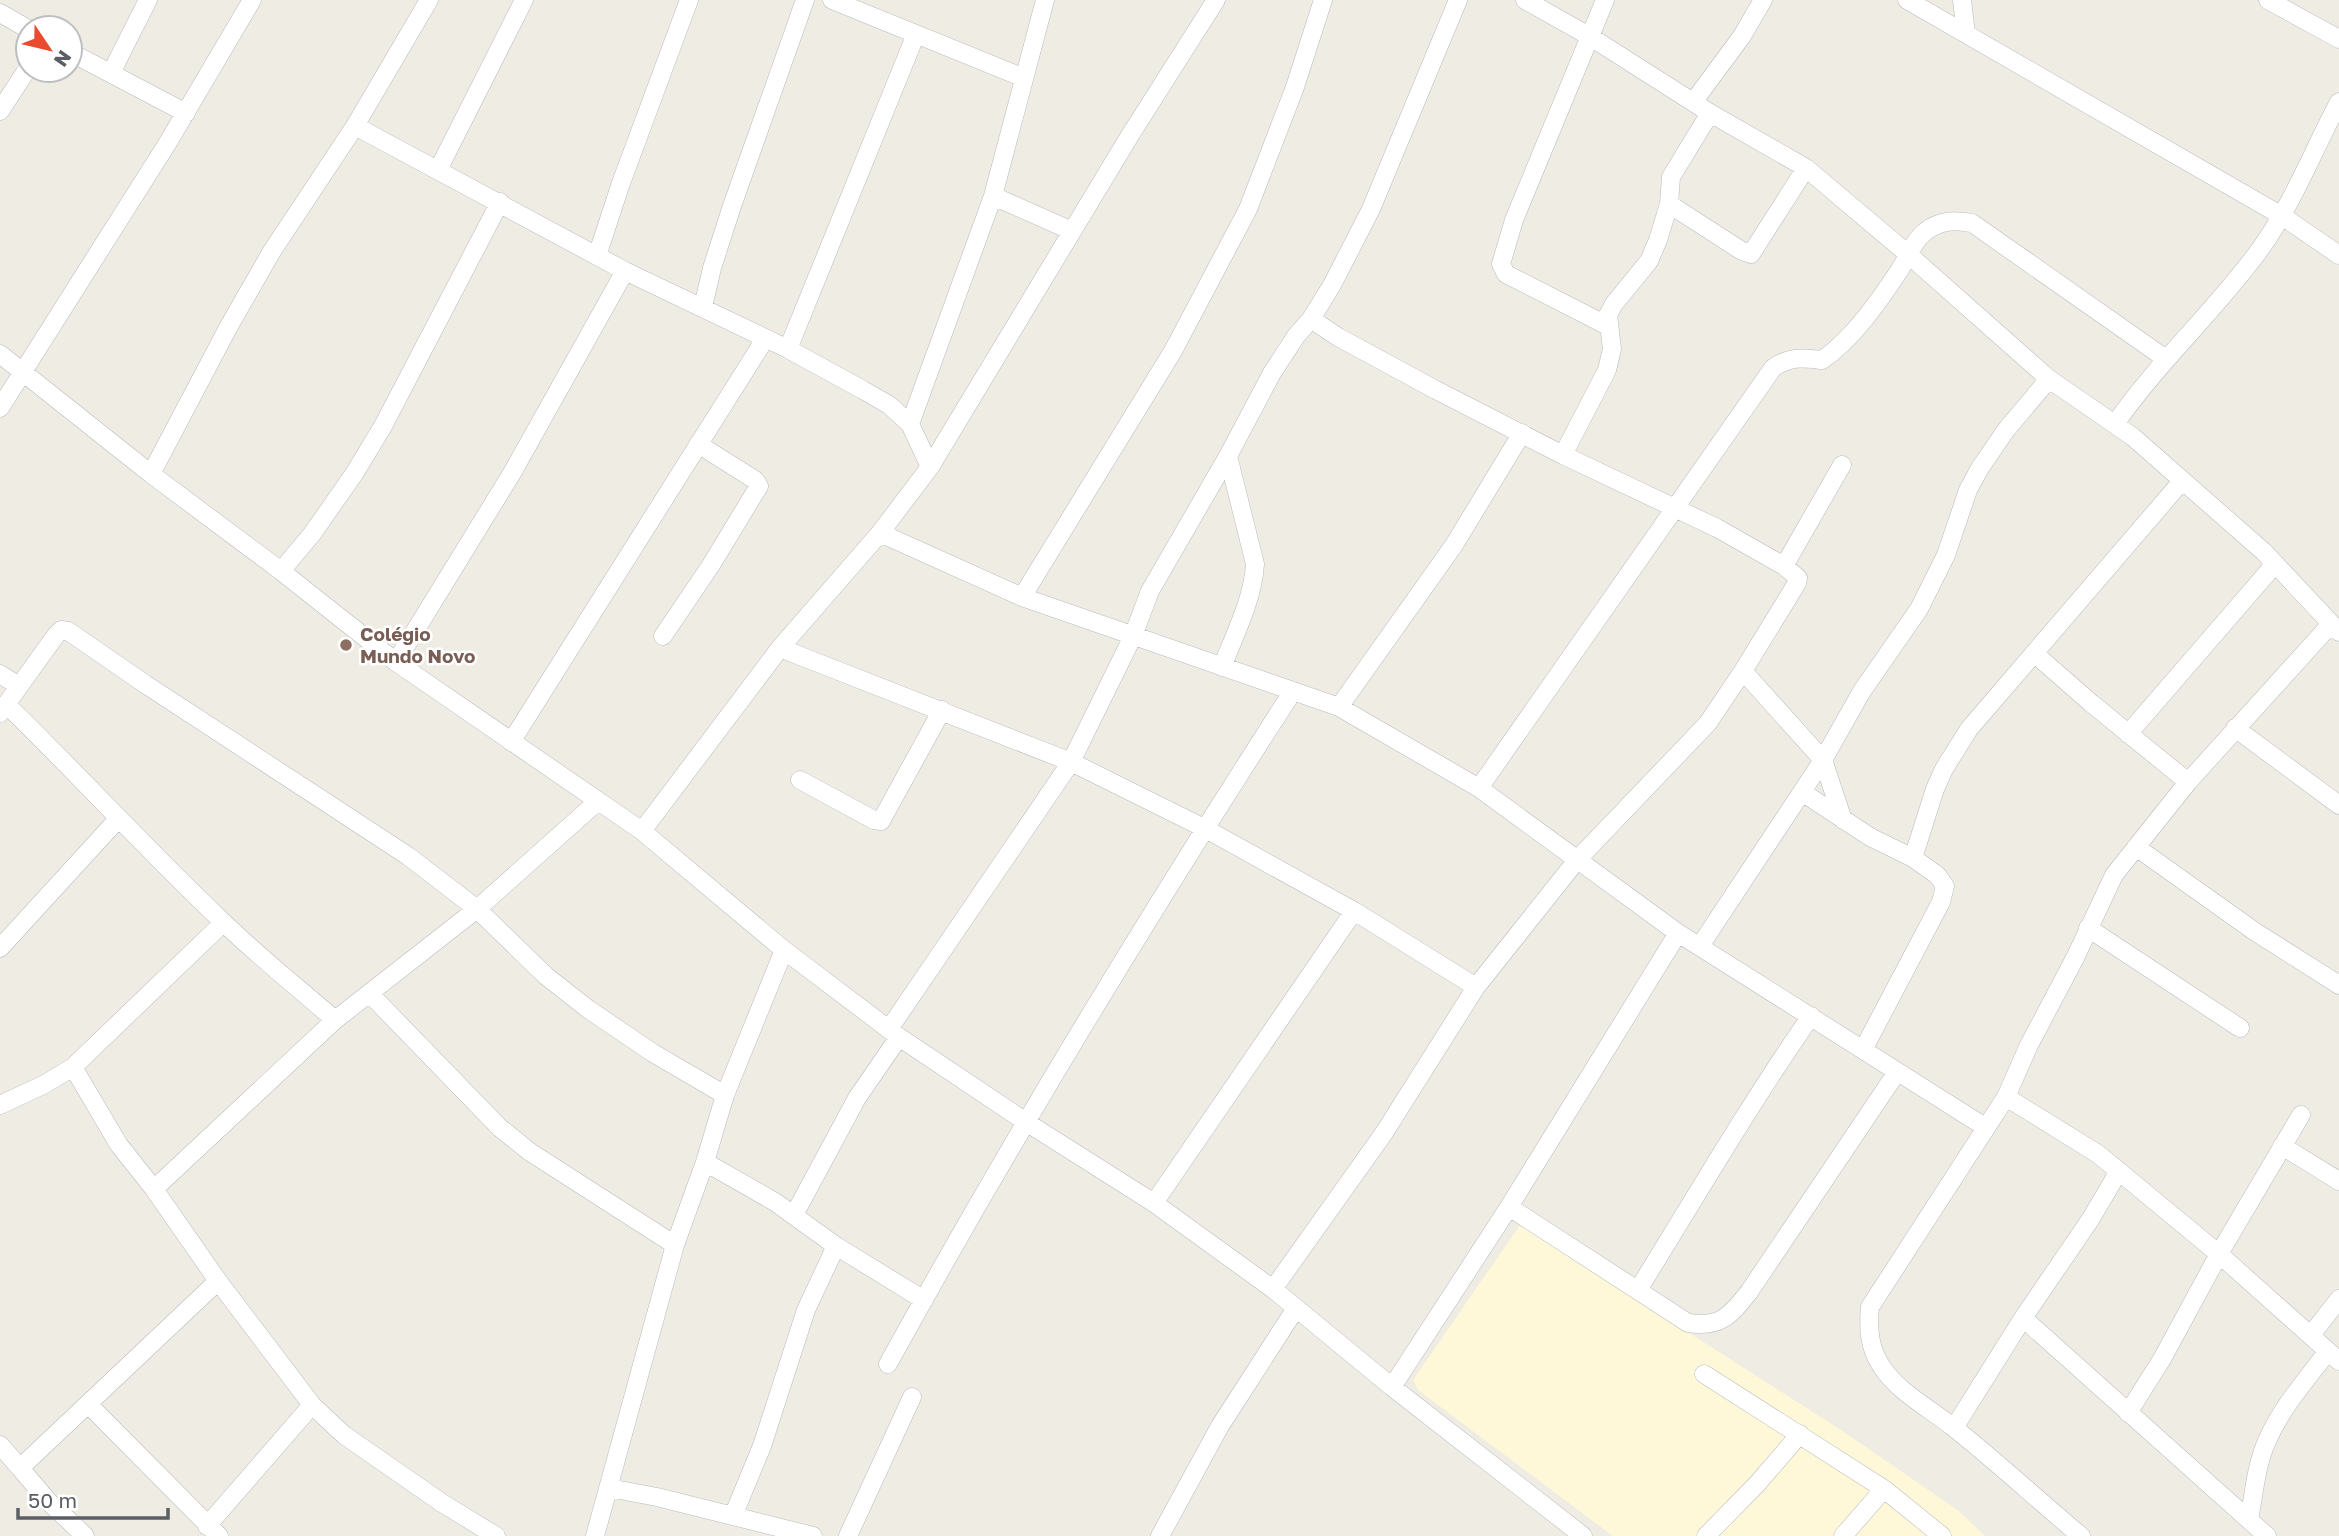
<svg xmlns="http://www.w3.org/2000/svg" width="2339" height="1536" viewBox="0 0 2339 1536" font-family="'Golos Text',sans-serif">
<style>
.commercial{fill:#fef8d8}
.lines{fill:none;stroke-linecap:round;stroke-linejoin:round}
.minor-casing{stroke:#b8babf;stroke-width:19}
.minor{stroke:#fff;stroke-width:18}
.education-dot{fill:#8d6e63;stroke:#fff;stroke-width:2.5}
.labels{text-anchor:middle;stroke-width:5;stroke-linejoin:round;paint-order:stroke}
.education-label{font-size:19px;font-weight:bold;fill:#785e54;stroke:#fff;text-anchor:start}
</style>
<rect width="100%" height="100%" fill="#eeece3"/>
<path class="commercial" d="M1520,1225L1841,1430L1959,1511L1985,1536H1613L1418,1390L1413,1380Z"/>
<g class="lines">
<g class="minor-casing">
<path id="minor" d="M832,0L1024,78
M1525,0L1589,36L1710,113L1806,168L1909,255L2049,379L2133,437L2264,552L2339,632
M1605,0L1514,220L1501,264L1506,274L1608,326
M1907,0L2282,216L2339,255
M1962,0L1966,34
M2268,0L2339,39
M0,13L28,29
M70,52L186,113
M111,73L148,0
M1694,101L1742,36L1763,0
M0,111L28,68
M355,126L625,271L788,349L863,390L889,405L910,424L930,467
M438,170L524,0
M993,196L1072,231
M1669,204L1742,251L1751,254L1806,168
M597,256L621,183L689,0
M703,307L712,268L732,206L805,0
M1311,319L1338,337L1436,390L1563,455L1717,528L1784,566L1842,465
M788,349L916,34
M0,354L151,474L281,571L396,662L642,831L784,950L899,1037L1026,1122L1154,1203L1273,1289L1392,1387L1583,1536
M0,408L167,144L252,0
M910,424L993,196L1045,0
M2115,424C2159,361 2216,310 2261,248C2293,203 2313,151 2339,102
M1563,455L1607,370L1612,349L1608,315L1614,304L1649,261L1658,240L1669,204L1671,177L1710,113
M151,474L229,326L272,251L355,126L429,0
M880,533L1022,597L1339,707L1479,788L1678,933L1985,1127
M281,571L312,534L354,474L383,426L500,202
M1022,597L1173,351L1248,209L1295,87L1323,0
M663,636L711,565L759,486L755,480L698,444
M780,648L1071,762L1204,828L1354,911L1476,987
M2035,654L2091,703L2188,782
M396,662L512,473L625,271
M1222,667C1235,634 1253,599 1255,564L1228,456
M1743,671L1823,760L1843,820
M0,674L19,686
M6,704C79,775 148,851 222,921C258,956 297,987 335,1020
M1339,707L1454,545L1522,433
M0,713L56,635L61,630L68,631L145,684L408,856L477,909L546,976L588,1009L653,1053L725,1095
M2235,728L2339,805
M2128,734L2275,564
M511,742L765,339
M800,780L874,820L881,821L942,710
M1479,788L1773,368C1790,356 1802,358 1822,360C1852,340 1879,301 1899,271C1908,257 1913,241 1926,231C1941,220 1954,220 1972,223L2166,359
M1802,792L1870,837L1913,858
M642,831L780,648L880,533L930,467L1129,137L1216,0
M2136,847L2254,931L2339,985
M2088,928L2240,1028
M1700,946L1823,760L1862,691L1919,609L1946,555L1968,490L1980,468L2006,430L2049,379
M0,948L118,819
M370,994L500,1128L530,1152L675,1245
M889,1029L1071,762L1133,636L1150,591L1228,456L1272,373L1296,336L1311,319L1332,285L1371,209L1458,0
M1863,1050L1941,902L1945,886L1937,875L1913,858L1935,789L1944,769L1969,729L2182,481
M73,1067L119,1145L154,1189L218,1281L312,1405L344,1435L442,1503L496,1536
M2006,1097L2098,1154L2219,1254L2339,1361
M0,1105L45,1084L73,1067L223,923
M2282,1146L2339,1181
M705,1162L775,1202L836,1246L806,1310L762,1446L733,1516
M154,1189L335,1020L477,909L597,802
M1154,1203L1354,911
M1509,1207L1688,1323C1720,1328 1730,1316 1749,1292L1897,1072
M794,1215L857,1098L899,1037
M836,1246L924,1300
M1273,1289L1384,1133L1476,987L1577,860L1708,723L1743,671L1797,583L1798,578L1784,566
M1638,1290C1695,1198 1749,1105 1811,1016
M2023,1318L2267,1536
M2311,1335L2339,1299
M888,1364C1014,1135 1151,911 1293,691
M1704,1374L1884,1489L1942,1536
M1392,1387L1509,1207L1678,933
M88,1404L219,1536
M2128,1413L2162,1359L2219,1254L2301,1115
M1954,1428L2023,1318L2090,1220L2119,1171
M0,1445L20,1468
M609,1488L657,1497L813,1536
M2249,1520C2254,1494 2256,1465 2267,1441C2281,1408 2307,1379 2328,1351
M207,1526L312,1405
M85,1536L48,1501L20,1468L218,1281
M595,1536L675,1245L705,1162L725,1095L784,950
M848,1536L912,1397
M1160,1536L1220,1426L1296,1308
M1706,1536L1757,1484L1800,1434
M1843,1536L1884,1489
M2081,1536C2038,1500 1997,1462 1953,1427C1929,1408 1896,1391 1880,1364C1869,1346 1868,1328 1870,1307L2006,1097L2029,1045L2075,958L2114,875L2188,782L2331,624"/>
</g>
<use href="#minor" class="minor"/>
</g>
<circle class="education-dot" cx="346" cy="645" r="7"/>
<g class="labels">
<g class="education-label">
<text x="360" y="641">Colégio<tspan x="360" dy="22">Mundo Novo</tspan></text>
</g>
</g>
<g transform="translate(49 49) rotate(125)"><circle r="33" fill="#ffffff" stroke="#bdbfc1" stroke-width="2"/>
<path d="M0-5L12 26L0 18L-12 26Z" fill="#e94b2e"/>
<text y="-10" font-size="19" font-weight="bold" text-anchor="middle" fill="#5b5e64">N</text>
</g>
<path d="M18 1508v10h150v-10" fill="none" stroke="#5b5e64" stroke-width="3.5"/>
<text x="28" y="1508" font-size="21" fill="#5b5e64" stroke="#ffffff" stroke-width="5" paint-order="stroke">50 m</text>
</svg>
